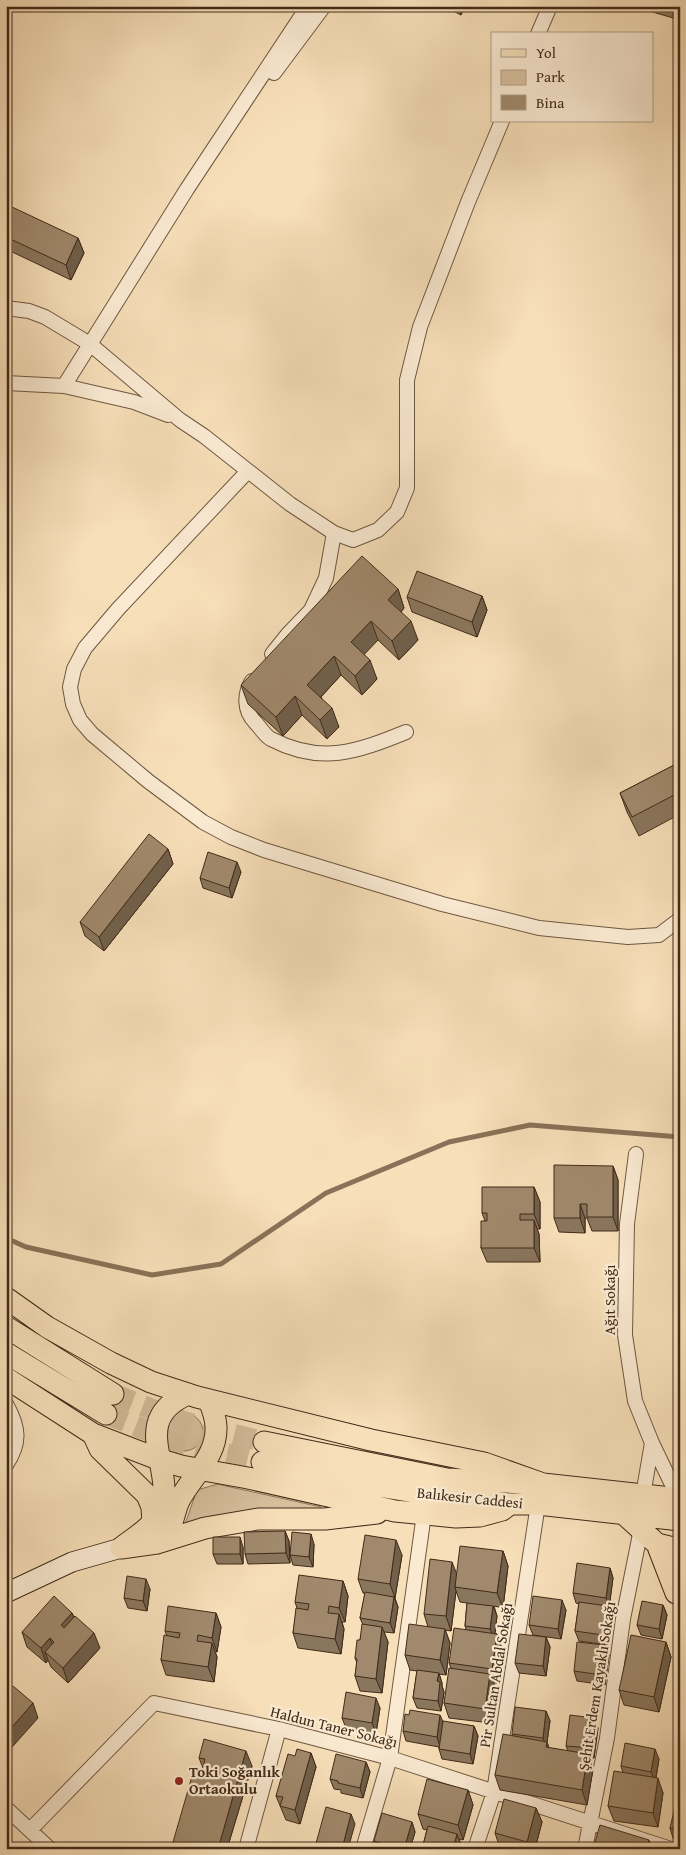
<svg xmlns="http://www.w3.org/2000/svg" width="686" height="1855" viewBox="0 0 686 1855" font-family="'Gentium Book Plus',serif">
<style>
.green{fill:#d8c09e;stroke:#8d765b}
.lines{fill:none;stroke-linecap:round;stroke-linejoin:round}
.stream{stroke:#897258;stroke-width:5}
.primary-tunnel{stroke:#d3bb99;stroke-width:21;stroke-dasharray:21 11;stroke-linecap:butt}
.minor-casing{stroke:#6f5840;stroke-width:16}
.secondary-casing{stroke:#422b18;stroke-width:21}
.primary-casing{stroke:#422b18;stroke-width:23}
.minor{stroke:#faead2;stroke-width:14}
.secondary{stroke:#faead2;stroke-width:19}
.primary{stroke:#f7dfb9;stroke-width:21}
.wall{fill:#8a765d;stroke:#422b18}
.shaded-wall{fill:#70604c;stroke:#422b18}
.building{fill:#a0896c;stroke:#422b18}
.poi-dot{fill:#8f2418;stroke:#faead2;stroke-width:2}
.labels{text-anchor:middle;stroke-width:4.5;stroke-linejoin:round;paint-order:stroke}
.street-label{font-size:15px;fill:#422b18;stroke:#faead2}
.poi-label{font-size:15px;font-weight:bold;fill:#422b18;stroke:#faead2;text-anchor:start}
</style>
<rect width="100%" height="100%" fill="#f7dfb9"/>
<filter id="stains"><feTurbulence type="fractalNoise" baseFrequency=".004" numOctaves="4"/><feColorMatrix values="0 0 0 0 .2 0 0 0 0 .09 0 0 0 0 .02 0 0 0 .5 -.17"/></filter>
<radialGradient id="worn" r=".72"><stop offset=".6" stop-color="#630" stop-opacity="0"/><stop offset="1" stop-color="#630" stop-opacity=".3"/></radialGradient>
<path class="green" d="M165 1432a19 19 0 1 1 38 0a19 19 0 1 1-38 0Z
M218,1484L226,1486L321,1507L320,1512L184,1527L197,1490Z"/>
<g class="lines">
<path class="stream" d="M6,1238L26,1247L152,1275L221,1264L326,1193L449,1142L530,1125L680,1137"/>
<path class="primary-tunnel" d="M113,1394L185,1422L264,1442
M106,1414L178,1443L262,1462"/>
<g class="minor-casing">
<path id="minor" d="M538,34L550,6
M274,73L324,6
M6,308L29,311L45,317L90,344L180,420L204,436L290,504L334,533L353,540L378,530L397,512L407,488V380L420,327L468,202L502,121
M6,383L64,386L134,402L168,415
M64,386L187,189L308,6
M248,471L118,609L85,648L74,669L70,687L73,704L80,720L92,734L148,781L203,822L231,837L264,850L442,904L539,928L628,937L659,935L680,919
M272,654L288,634L311,610L326,578L334,533
M252,681C244,694 244,711 255,722C260,727 265,736 271,739C321,765 357,752 406,732
M636,1154L627,1224L625,1335L635,1401L652,1443
M6,1404C19,1427 21,1443 6,1465
M643,1495L652,1443L679,1499
M6,1808L50,1849
M30,1830L154,1703L279,1729L390,1758L671,1849
M246,1849L279,1729
M363,1849L390,1758L424,1514
M475,1849L494,1792L538,1504
M585,1849L607,1738L623,1619L641,1529"/>
</g>
<g class="secondary-casing">
<path id="secondary" d="M6,1593L72,1562L121,1548"/>
</g>
<g class="primary-casing">
<path id="primary" d="M6,1298L47,1327L111,1363L151,1382L197,1397L371,1440L484,1463L543,1484
M6,1327L113,1394
M6,1353L106,1414
M6,1378L93,1434L158,1459L181,1466L248,1478L395,1511L456,1517L480,1516L502,1510L510,1504
M93,1434L100,1449L147,1495L152,1507L153,1523
M264,1442L447,1479L543,1484L680,1499
M262,1462L378,1486L439,1496L510,1504H538L680,1520
M624,1514L657,1544L676,1593
M157,1543C161,1539 168,1534 170,1528C174,1519 175,1508 180,1499C193,1475 217,1456 216,1427C216,1418 212,1408 209,1400
M657,1544L673,1548L680,1545
M121,1548L157,1543L205,1528L258,1519H325L377,1513
M121,1548C135,1537 153,1527 160,1511C178,1470 126,1421 188,1394"/>
</g>
<use href="#minor" class="minor"/>
<use href="#secondary" class="secondary"/>
<use href="#primary" class="primary"/>
</g>
<path class="wall" d="M443,6H465L461,15Z
M632,6H680V20Z
M6,220L78,238L84,253L71,280L6,249Z
M398,589L404,608L401,612L418,640L399,660L378,640L364,654L377,679L362,695L341,675L321,697L339,727L327,739L302,715L283,736L248,704L241,685Z
M482,596L487,610L477,637L412,612L407,597Z
M680,762V814L639,836L627,812L620,793Z
M168,849L173,864L104,951L85,936L80,922Z
M241,872L232,898L203,888L200,878Z
M613,1166L618,1180V1231H592L587,1218H585V1233L559,1232L554,1218Z
M534,1187L540,1202V1229H537L539,1234L540,1262H487L481,1248L485,1221L482,1213Z
M285,1531L289,1541L290,1563L248,1564L245,1554Z
M314,1544L313,1567L293,1565L290,1555Z
M243,1547V1564H217L213,1554Z
M503,1551L508,1566L503,1608L494,1606L497,1616L495,1634H497L502,1649L497,1683H493L496,1689L491,1723L449,1718L444,1703L451,1668L449,1663L466,1629L465,1626L467,1603L460,1602L456,1591L451,1631L445,1630L450,1643L446,1675L439,1674L442,1683V1686L444,1692L441,1711L417,1708L413,1698L417,1671L410,1670L405,1655L428,1627L424,1614L457,1574Z
M402,1555L395,1598L398,1607L394,1633L384,1632L388,1642L382,1693L360,1691L355,1676L357,1663L355,1658L360,1640L363,1625L360,1618L365,1594L363,1593L358,1579Z
M610,1568L613,1578L609,1608H608L611,1616L607,1645L579,1641L575,1631L579,1604L576,1603L573,1593Z
M343,1581L348,1596L345,1622H342L344,1629L341,1654L298,1648L293,1633L297,1608L295,1602Z
M150,1589L147,1611L128,1608L124,1598Z
M663,1605L667,1615L662,1639L641,1635L637,1625Z
M566,1610L561,1639L533,1635L529,1625Z
M72,1613L74,1617L100,1648L68,1683L51,1667L48,1660L46,1663L27,1647L22,1632Z
M216,1613L221,1627L217,1652H215L217,1657L214,1682L166,1675L161,1660L167,1636L165,1631Z
M546,1637L550,1647L546,1676L519,1673L515,1663Z
M666,1642L671,1657L659,1712L624,1705L619,1690Z
M605,1645L609,1655L605,1685L577,1681L574,1671Z
M380,1708L376,1733L346,1728L342,1718Z
M546,1711L550,1721L547,1742L549,1748L568,1751L566,1746L598,1728L594,1758H589L593,1769L587,1805L500,1790L495,1775L513,1736L512,1734Z
M443,1722L474,1726L478,1736L473,1764L442,1759L439,1749V1747L406,1741L403,1731Z
M311,1753L316,1767L300,1824L286,1820L276,1796L295,1756Z
M199,1758L252,1766L227,1849H171L201,1776L203,1768Z
M659,1759L656,1778L663,1793L658,1827L614,1821L608,1806L623,1773L621,1766Z
M366,1762L370,1772L363,1798L341,1793V1790L334,1789L330,1779Z
M468,1790L473,1805L463,1840L459,1839L461,1844L460,1849H422L427,1830L423,1829L418,1814Z
M680,1799V1839L673,1838L670,1828Z
M536,1808L542,1822L535,1849H503L500,1848L495,1833Z
M412,1822L415,1832L410,1849H370L376,1847L374,1841Z"/>
<path class="shaded-wall" d="M458,6H465L461,15Z
M78,238L84,253L71,280L66,265Z
M398,589L404,608L394,619L388,600Z
M482,596L487,610L477,637L472,622Z
M371,621L378,640L358,661L351,642Z
M411,621L418,640L399,660L392,641Z
M334,656L341,675L314,704L307,685Z
M370,660L377,679L362,695L355,676Z
M295,696L302,715L283,736L276,717Z
M332,708L339,727L327,739L320,720Z
M168,849L173,864L104,951L99,937Z
M237,862L241,872L232,898L229,888Z
M613,1166L618,1180V1231L613,1217Z
M534,1187L540,1202V1229L534,1214Z
M580,1204L585,1218V1233L580,1218Z
M534,1220L539,1234L540,1262L534,1248Z
M285,1531L289,1541L290,1563L286,1553Z
M311,1534L314,1544L313,1567L309,1557Z
M240,1537L243,1547V1564L240,1554Z
M396,1540L402,1555L395,1598L390,1584Z
M503,1551L508,1566L503,1608L497,1593Z
M452,1562L458,1577L455,1587L456,1591L451,1631L446,1616Z
M610,1568L613,1578L609,1608L606,1598Z
M146,1579L150,1589L147,1611L143,1601Z
M343,1581L348,1596L345,1622L339,1608Z
M394,1597L398,1607L394,1633L390,1623Z
M562,1600L566,1610L561,1639L558,1629Z
M663,1605L667,1615L662,1639L659,1629Z
M493,1606L497,1616L494,1639L490,1629Z
M608,1606L611,1616L607,1645L603,1635Z
M72,1613L78,1627L67,1640L61,1625Z
M216,1613L221,1627L217,1652L212,1638Z
M339,1614L344,1629L341,1654L335,1639Z
M382,1627L388,1642L382,1693L376,1679Z
M445,1629L450,1643L446,1675L440,1660Z
M94,1633L100,1648L68,1683L63,1668Z
M497,1634L502,1649L497,1683L492,1669Z
M546,1637L550,1647L546,1676L543,1666Z
M50,1638L55,1653L45,1652L48,1660L46,1663L41,1648Z
M666,1642L671,1657L659,1712L654,1697Z
M212,1643L217,1657L214,1682L208,1667Z
M605,1645L609,1655L605,1685L602,1675Z
M439,1673L442,1683V1686L444,1692L441,1711L438,1701L437,1681Z
M490,1674L496,1689L491,1723L485,1709Z
M10,1683L15,1698L6,1708V1687Z
M376,1698L380,1708L376,1733L372,1723Z
M33,1703L38,1718L6,1754V1734Z
M546,1711L550,1721L547,1742L552,1757L546,1747L543,1738Z
M440,1715L444,1724L440,1747L437,1737Z
M594,1718L598,1728L594,1758L591,1748Z
M474,1726L478,1736L473,1764L470,1754Z
M655,1749L659,1759L655,1782L651,1772Z
M246,1751L252,1766L227,1849H218Z
M311,1753L316,1767L300,1824L295,1810Z
M588,1754L593,1769L587,1805L582,1790Z
M366,1762L370,1772L363,1798L360,1788Z
M658,1778L663,1793L658,1827L653,1813Z
M468,1790L473,1805L463,1840L458,1825Z
M536,1808L542,1822L535,1849H530L527,1842Z
M351,1814L355,1824L348,1849H342Z
M412,1822L415,1832L410,1849H404Z
M457,1834L461,1844L460,1849H453Z
M649,1840L653,1849H647Z"/>
<path class="building" d="M12,207L78,238L66,265L6,237V220Z
M362,556L398,589L388,600L411,621L392,641L371,621L351,642L370,660L355,676L334,656L307,685L332,708L320,720L295,696L276,717L241,685Z
M417,571L482,596L472,622L407,597Z
M680,762V792L632,817L620,793Z
M149,834L168,849L99,937L80,922Z
M208,852L237,862L229,888L200,878Z
M554,1165L613,1166V1217H587V1204H580V1218H554Z
M482,1187H534V1214H520V1220H534V1248H481V1221H487V1213H482Z
M285,1531L286,1553L245,1554L244,1532Z
M292,1532L311,1534L309,1557L290,1555Z
M365,1535L396,1540L390,1584L358,1579Z
M213,1537H240V1554H213Z
M460,1546L503,1551L497,1593L455,1587Z
M430,1559L452,1562L446,1616L424,1614Z
M577,1563L610,1568L606,1598L573,1593Z
M299,1575L343,1581L339,1608L329,1606L328,1613L339,1614L335,1639L293,1633L296,1608L308,1610L309,1604L295,1602Z
M127,1576L146,1579L143,1601L124,1598Z
M365,1592L394,1597L390,1623L360,1618Z
M54,1596L72,1613L61,1625L64,1628L75,1616L94,1633L63,1668L45,1652L54,1642L50,1638L41,1648L22,1632Z
M533,1596L562,1600L558,1629L529,1625Z
M642,1601L663,1605L659,1629L637,1625Z
M579,1602L608,1606L603,1635L575,1631Z
M467,1603L493,1606L490,1629L465,1626Z
M168,1606L216,1613L212,1638L198,1635L197,1641L212,1643L208,1667L161,1660L164,1635L179,1638L180,1633L165,1631Z
M362,1624L382,1627L376,1679L355,1676L357,1659L355,1658L357,1640H360Z
M409,1624L445,1629L440,1660L405,1655Z
M454,1628L497,1634L492,1669L449,1663Z
M519,1634L546,1637L543,1666L515,1663Z
M631,1635L666,1642L654,1697L619,1690Z
M577,1642L605,1645L602,1675L574,1671Z
M449,1668L490,1674L485,1709L444,1703Z
M417,1670L439,1673L437,1681L440,1682L438,1701L413,1698Z
M6,1680L10,1683L6,1687Z
M13,1686L33,1703L6,1734V1694Z
M346,1692L376,1698L372,1723L342,1718Z
M515,1707L546,1711L543,1738L512,1734Z
M410,1710L440,1715L437,1737L403,1731L405,1714L409,1715Z
M570,1715L594,1718L591,1748L566,1746Z
M443,1721L474,1726L470,1754L439,1749Z
M503,1734L547,1742L546,1747L588,1754L582,1790L495,1775Z
M204,1739L246,1751L218,1849H171L193,1773L201,1776L205,1759L199,1758Z
M625,1743L655,1749L651,1772L621,1766Z
M297,1749L311,1753L295,1810L280,1806L283,1797L276,1796L288,1754L295,1756Z
M336,1754L366,1762L360,1788L338,1783V1781L330,1779Z
M614,1771L658,1778L653,1813L608,1806Z
M427,1779L468,1790L458,1825L418,1814Z
M677,1798L680,1799V1830L670,1828Z
M504,1799L536,1808L527,1842L495,1833Z
M326,1807L351,1814L342,1849H323L315,1847Z
M382,1813L412,1822L404,1849H401L374,1841Z
M600,1825L649,1840L647,1849H593Z
M428,1826L457,1834L453,1849H422Z
M371,1846L383,1849H370Z
M479,1846L493,1849H478Z"/>
<circle class="poi-dot" cx="179" cy="1781" r="5"/>
<g class="labels">
<g class="street-label">
<text transform="translate(610 1300) rotate(-90)" y="5">Ağıt Sokağı</text>
<text transform="translate(470 1498) rotate(6)" y="5">Balıkesir Caddesi</text>
<text transform="translate(496 1675) rotate(-81)" y="5">Pir Sultan Abdal Sokağı</text>
<text transform="translate(597 1686) rotate(-81)" y="5">Şehit Erdem Kayaklı Sokağı</text>
<text transform="translate(334 1727) rotate(14)" y="5">Haldun Taner Sokağı</text>
</g>
<g class="poi-label">
<text x="189" y="1777">Toki Soğanlık<tspan x="189" dy="17">Ortaokulu</tspan></text>
</g>
</g>
<rect width="686" height="1855" fill="none" stroke="#f7dfb9" stroke-width="25"/>
<rect x="8" y="8" width="671" height="1840" fill="none" stroke="#422b18" stroke-width="2.5"/>
<rect x="12" y="12" width="661" height="1830" fill="none" stroke="#422b18"/>
<rect x="491" y="32" width="162" height="90" fill="#faead2" stroke="#b09e88"/>
<rect x="501" y="49" width="25" height="8" fill="#f7dfb9" stroke="#b09e88"/>
<text x="536" y="58" font-size="15" fill="#422b18">Yol</text>
<rect x="501" y="70" width="25" height="15" fill="#d8c09e" stroke="#b09e88"/>
<text x="536" y="82" font-size="15" fill="#422b18">Park</text>
<rect x="501" y="95" width="25" height="15" fill="#a0896c" stroke="#b09e88"/>
<text x="536" y="108" font-size="15" fill="#422b18">Bina</text>
<rect width="100%" height="100%" filter="url(#stains)"/>
<rect width="100%" height="100%" fill="url(#worn)"/>
</svg>
